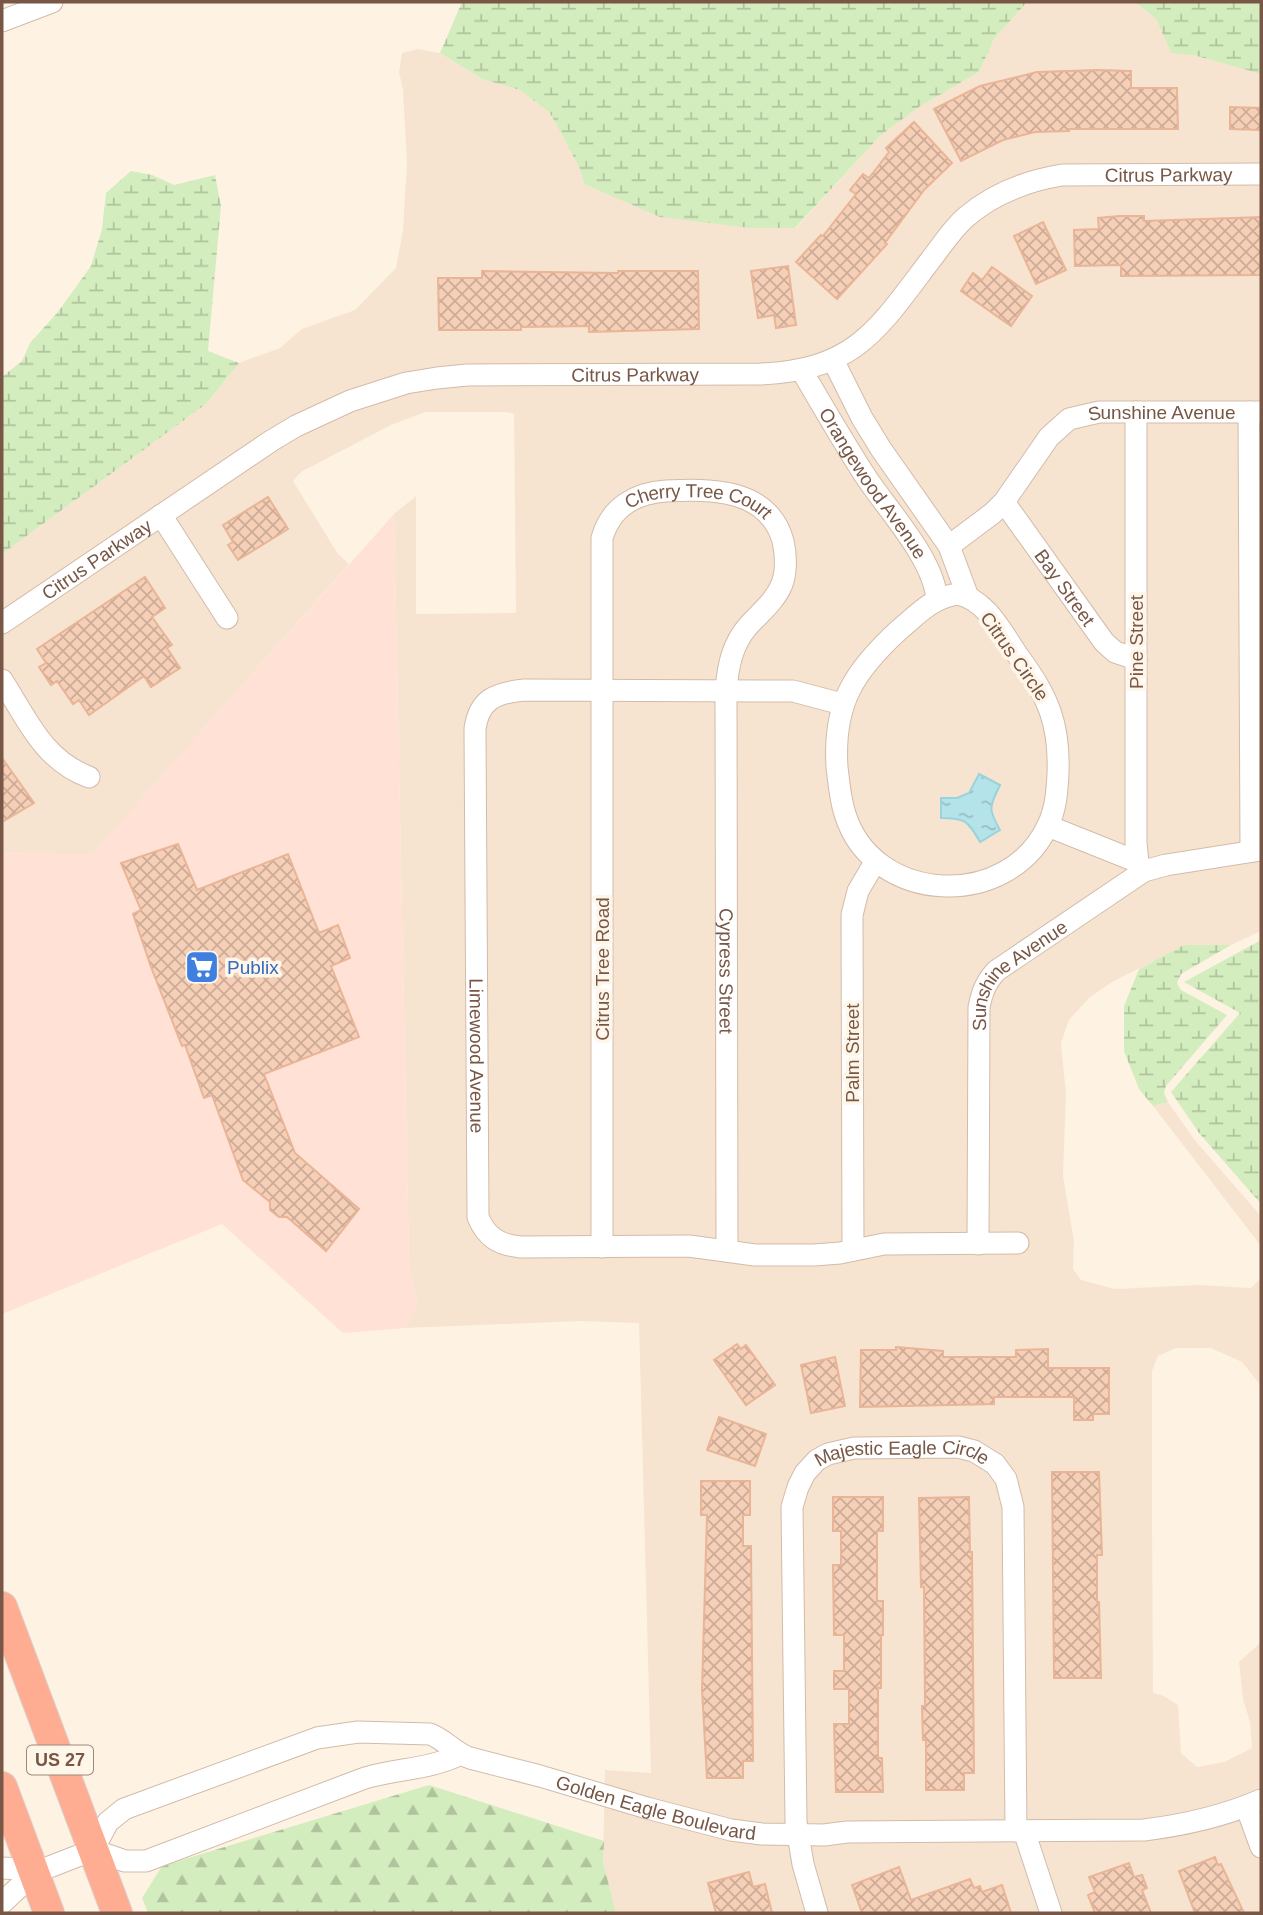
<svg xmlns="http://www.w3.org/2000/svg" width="1263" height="1915" viewBox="0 0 1263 1915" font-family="Arial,sans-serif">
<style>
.residential{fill:#f7e4d0}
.commercial{fill:#ffe1d5}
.forest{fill:url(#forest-firs)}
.wetland{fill:url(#wetland-marsh)}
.water{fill:url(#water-ripples);stroke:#9ad3dc;stroke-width:2}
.building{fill:url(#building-cross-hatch);stroke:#eab496;stroke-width:2}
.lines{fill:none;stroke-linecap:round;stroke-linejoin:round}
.minor-casing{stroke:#d2bbaa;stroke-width:23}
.highway-casing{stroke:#dcd3cf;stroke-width:32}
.minor{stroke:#fff;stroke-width:21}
.highway{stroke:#fead93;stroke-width:30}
.labels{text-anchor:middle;stroke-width:7;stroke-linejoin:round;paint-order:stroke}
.shield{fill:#fff6ea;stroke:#a08777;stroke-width:2}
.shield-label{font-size:18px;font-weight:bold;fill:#785746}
.street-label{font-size:19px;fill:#785746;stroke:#fff6ea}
.shop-label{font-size:19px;fill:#366cbe;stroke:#fff6ea;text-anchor:start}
</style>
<defs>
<pattern id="forest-firs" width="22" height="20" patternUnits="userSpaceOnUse" patternTransform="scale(1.75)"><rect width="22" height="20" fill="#d3edbf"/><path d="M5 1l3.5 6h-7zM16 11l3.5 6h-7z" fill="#b0c39d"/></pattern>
<pattern id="wetland-marsh" width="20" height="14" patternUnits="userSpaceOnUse" patternTransform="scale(1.75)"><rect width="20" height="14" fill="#d3edbf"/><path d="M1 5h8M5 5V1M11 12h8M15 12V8" fill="none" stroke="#b0c39d"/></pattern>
<pattern id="water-ripples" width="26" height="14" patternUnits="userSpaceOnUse" patternTransform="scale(1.75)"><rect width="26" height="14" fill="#b5e3ea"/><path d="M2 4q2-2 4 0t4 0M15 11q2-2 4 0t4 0" fill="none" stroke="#98bbbf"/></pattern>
<pattern id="building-cross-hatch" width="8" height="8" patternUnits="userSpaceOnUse" patternTransform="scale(1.75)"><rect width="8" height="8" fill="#f6cfb7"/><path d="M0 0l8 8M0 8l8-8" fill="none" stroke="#ccab97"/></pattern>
</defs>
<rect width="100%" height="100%" fill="#fef3e2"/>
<path class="residential" d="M1027,2H1135L1156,19L1171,53L1198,56L1261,74V931L1231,945L1184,946L1112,982L1090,997L1069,1020L1061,1043L1066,1094L1063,1176L1074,1241L1073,1269L1081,1280L1115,1289L1198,1285L1251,1288L1261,1278V1386L1242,1362L1211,1348H1176L1158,1356L1152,1371V1497L1153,1693L1162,1695L1178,1705L1181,1753L1197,1767L1224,1762L1252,1748L1250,1722L1243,1699L1239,1662L1261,1642V1913H616L603,1862L605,1770L651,1773L639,1323L580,1321L406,1328L417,1304L409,1263L394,514L416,496V614L516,613L514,414L507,412H426L391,425L301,472L293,481L338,554L349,564L92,855L2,852V554L206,404L239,363L280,348L302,329L355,310L396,268L403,230L407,162L403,91L399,72L402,53L418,49L440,53L482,79L520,90L550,113L580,169L584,184L611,195L796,228L881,135L919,107L979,72L994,39Z
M1168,1102L1194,1139L1259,1214L1261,1246L1153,1106Z"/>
<path class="commercial" d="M394,514L409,1263L417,1304L406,1328L343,1333L222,1224L2,1314V852L92,854Z"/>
<path class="forest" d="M429,1785L604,1841L603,1862L616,1913H148L142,1898L162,1866Z"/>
<path class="wetland" d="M462,2H1027L994,39L979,72L919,107L881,135L795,228H750L660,217L584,184L580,169L550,113L520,90L482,79L440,53Z
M1135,2H1261V74L1197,56L1171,53L1156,19Z
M131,171L152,175L174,185L215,175L221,206L208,351L239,363L206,404L2,554V377L22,361L30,343L57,313L91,266L102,229L106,193Z
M1261,940V1204L1199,1133L1171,1092L1240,1013L1184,982Z
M1184,945H1231L1181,974L1177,983L1181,990L1227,1015L1166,1086L1164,1093L1168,1102L1153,1106L1139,1089L1124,1051V1006L1139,969Z"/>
<path class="water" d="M979,774L1000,785C989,807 988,809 1000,830L980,842C968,821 966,818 941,818V798H957L969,793Z"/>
<path class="building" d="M1098,70L1131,71V88H1177L1178,129H1069V131L1035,132L1003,140L961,161L934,109L980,86L1037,72Z
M1230,107L1261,108V130L1230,129Z
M914,122L952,163L924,190L885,243L887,244L837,299L796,262L821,235L823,236L856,194L850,190L863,174L869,178L889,152L886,148Z
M1120,216H1144V221L1261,217V275L1121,276V265L1075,266L1074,230L1099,229L1098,218Z
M1043,222L1066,270L1036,284L1014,236Z
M788,266L796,325L776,328L774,315L758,318L751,271Z
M992,267L1032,296L1011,326L961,291L973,273L982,280Z
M482,271L618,273V271H698L699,329L589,332V326L521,327V330H439L438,278H482Z
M268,497L288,529L238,560L228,545L233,542L223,525Z
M145,577L165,608L152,617L172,645L167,648L180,668L151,687L144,676L89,715L79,700L73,704L57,681L51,685L39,667L46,663L37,649Z
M2,758L34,803L2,822Z
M178,844L197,890L288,854L319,933L338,925L350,958L331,966L359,1037L264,1074L295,1153L359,1209L326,1251L287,1217H279L270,1210V1202L243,1180L212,1095L204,1098L185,1045L182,1046L151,967L133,914L141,910L121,863Z
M737,1344L741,1349L746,1345L775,1385L746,1405L714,1360Z
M896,1347L943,1351V1357H1016V1350L1048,1349V1368H1109V1414H1093V1420H1074V1397H994V1404L860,1407L861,1350H896Z
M835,1357L845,1406L811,1413L801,1365Z
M719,1417L766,1434L755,1466L707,1450Z
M1052,1472H1099L1102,1555H1097V1602H1099L1101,1678H1054Z
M701,1481H750V1515H743V1546H751L753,1761H743V1778H707L702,1690L707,1515H701Z
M833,1497H883V1531H877V1601H883V1635H881V1688H878V1758H882L883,1792H836L834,1724H849V1689H834V1671H844V1635H834L833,1565H841V1531H833Z
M969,1497L970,1552H972L974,1773H964V1790H926V1740H923L922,1706H925L924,1587H921L919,1498Z
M1215,1857L1218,1865L1221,1864L1244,1913H1195L1179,1871Z
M1129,1863L1134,1877L1142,1875L1147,1888L1142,1890L1151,1913H1095L1088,1895L1095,1892L1089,1877Z
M899,1867L911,1900L970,1879L974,1888L980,1886L982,1892L1002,1885L1011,1913H862L852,1885Z
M749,1872L753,1887L765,1884L772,1913H716L708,1883Z"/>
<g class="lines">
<g class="minor-casing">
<g id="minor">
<path d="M2,21L52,2"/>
<path d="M833,360L862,418L881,449L949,546L968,597"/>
<path id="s1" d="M802,371C822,405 842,440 864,474C887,510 934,558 937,600"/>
<path d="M1136,412V843L1138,862L1144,871"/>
<path d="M1249,412L1251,851"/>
<path id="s2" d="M1004,502L1104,642L1115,652L1136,659"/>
<path d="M161,515L227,618"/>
<path id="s3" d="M949,546L993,513L1004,502L1049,437L1069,419L1099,412H1261"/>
<path d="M958,594C987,600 1003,634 1019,657C1048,696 1060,724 1058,774C1057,791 1056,809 1048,825C1009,911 873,905 845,814C840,799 839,783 837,767C833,703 854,671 900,629C918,614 933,597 958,594Z"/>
<path id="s4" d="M2,623L271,441L296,426L350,401L406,383L437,378L467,375L761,374C854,370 877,331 929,262C941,247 951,230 966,217C994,193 1026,181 1062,175L1261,174"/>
<path d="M2,680C27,719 43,760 89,777"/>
<path id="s5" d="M842,704L793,691L524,690C496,693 479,699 475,729L478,1217C486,1237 499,1245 521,1247L689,1246L755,1255H814L840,1253L884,1244L1018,1243"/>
<path d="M1048,826L1138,862"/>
<path id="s6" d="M978,1244L979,1007C982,992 986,982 996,971L1144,871L1166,865L1261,850"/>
<path id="s7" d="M602,1247V538C611,507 635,493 666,491C711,489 768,488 783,541C786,555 787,570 782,584C775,601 761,612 749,625C732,644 728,666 726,690L727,1251"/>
<path d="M853,1250L852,915L858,891L875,862"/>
<path d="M1246,1806L1261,1847"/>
<path d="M1024,1831L1051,1913"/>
<path id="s8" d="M93,1850L108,1822L124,1809L317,1738L358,1732L430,1734C446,1740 454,1753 470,1758L540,1776L647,1808L731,1830L762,1834L824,1835L847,1832L1144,1830C1185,1825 1224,1816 1261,1800"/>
<path d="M93,1850L125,1861H146L365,1778C396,1769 430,1769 459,1755"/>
<path d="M2,1868L22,1869L34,1873"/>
<path d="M2,1903L34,1873L93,1850"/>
<path id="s9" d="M817,1913L803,1864L796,1822L792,1507L798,1487L805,1473L817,1460L828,1454L854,1448L958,1447L974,1451L995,1464L1006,1479L1013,1507L1016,1831"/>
</g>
</g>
<g class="highway-casing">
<path id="highway" d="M2,1607L117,1913
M2,1787L49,1913"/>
</g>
<use href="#minor" class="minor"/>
<use href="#highway" class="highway"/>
</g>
<defs>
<g id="supermarket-square" transform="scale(1.75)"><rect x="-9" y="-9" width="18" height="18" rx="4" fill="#3f7fe0" stroke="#fff6ea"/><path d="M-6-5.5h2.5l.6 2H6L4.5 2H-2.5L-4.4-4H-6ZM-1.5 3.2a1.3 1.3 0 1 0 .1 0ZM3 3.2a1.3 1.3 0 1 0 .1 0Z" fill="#fff"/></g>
</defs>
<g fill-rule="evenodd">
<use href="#supermarket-square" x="202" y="967"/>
</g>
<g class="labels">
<rect class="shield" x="27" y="1745.5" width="66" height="29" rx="5"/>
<g class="shield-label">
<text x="60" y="1766">US 27</text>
</g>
<g class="street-label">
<text dy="7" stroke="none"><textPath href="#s4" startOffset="1311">Citrus Parkway</textPath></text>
<text dy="7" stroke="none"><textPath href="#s4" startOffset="702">Citrus Parkway</textPath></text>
<text dy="7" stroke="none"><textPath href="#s3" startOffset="270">Sunshine Avenue</textPath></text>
<text dy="7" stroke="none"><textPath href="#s1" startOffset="133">Orangewood Avenue</textPath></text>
<text dy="7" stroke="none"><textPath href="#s7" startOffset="828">Cherry Tree Court</textPath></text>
<text dy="7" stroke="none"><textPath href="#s4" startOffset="114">Citrus Parkway</textPath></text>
<text dy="7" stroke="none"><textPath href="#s2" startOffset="105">Bay Street</textPath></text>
<text transform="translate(1136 642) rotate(-90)" y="7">Pine Street</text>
<text transform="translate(1015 656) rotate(55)" y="7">Citrus Circle</text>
<text transform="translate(602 969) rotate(-90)" y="7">Citrus Tree Road</text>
<text dy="7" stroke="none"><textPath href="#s7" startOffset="1381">Cypress Street</textPath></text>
<text dy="7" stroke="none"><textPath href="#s6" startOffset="287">Sunshine Avenue</textPath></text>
<text transform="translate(852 1053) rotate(-90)" y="7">Palm Street</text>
<text dy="7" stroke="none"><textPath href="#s5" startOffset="716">Limewood Avenue</textPath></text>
<text dy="7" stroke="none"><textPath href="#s9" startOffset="550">Majestic Eagle Circle</textPath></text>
<text dy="7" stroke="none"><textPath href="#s8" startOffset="611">Golden Eagle Boulevard</textPath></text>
</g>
<g class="shop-label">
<text x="227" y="974">Publix</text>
</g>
</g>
<rect width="1263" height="1915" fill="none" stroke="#785746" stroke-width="7"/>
</svg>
